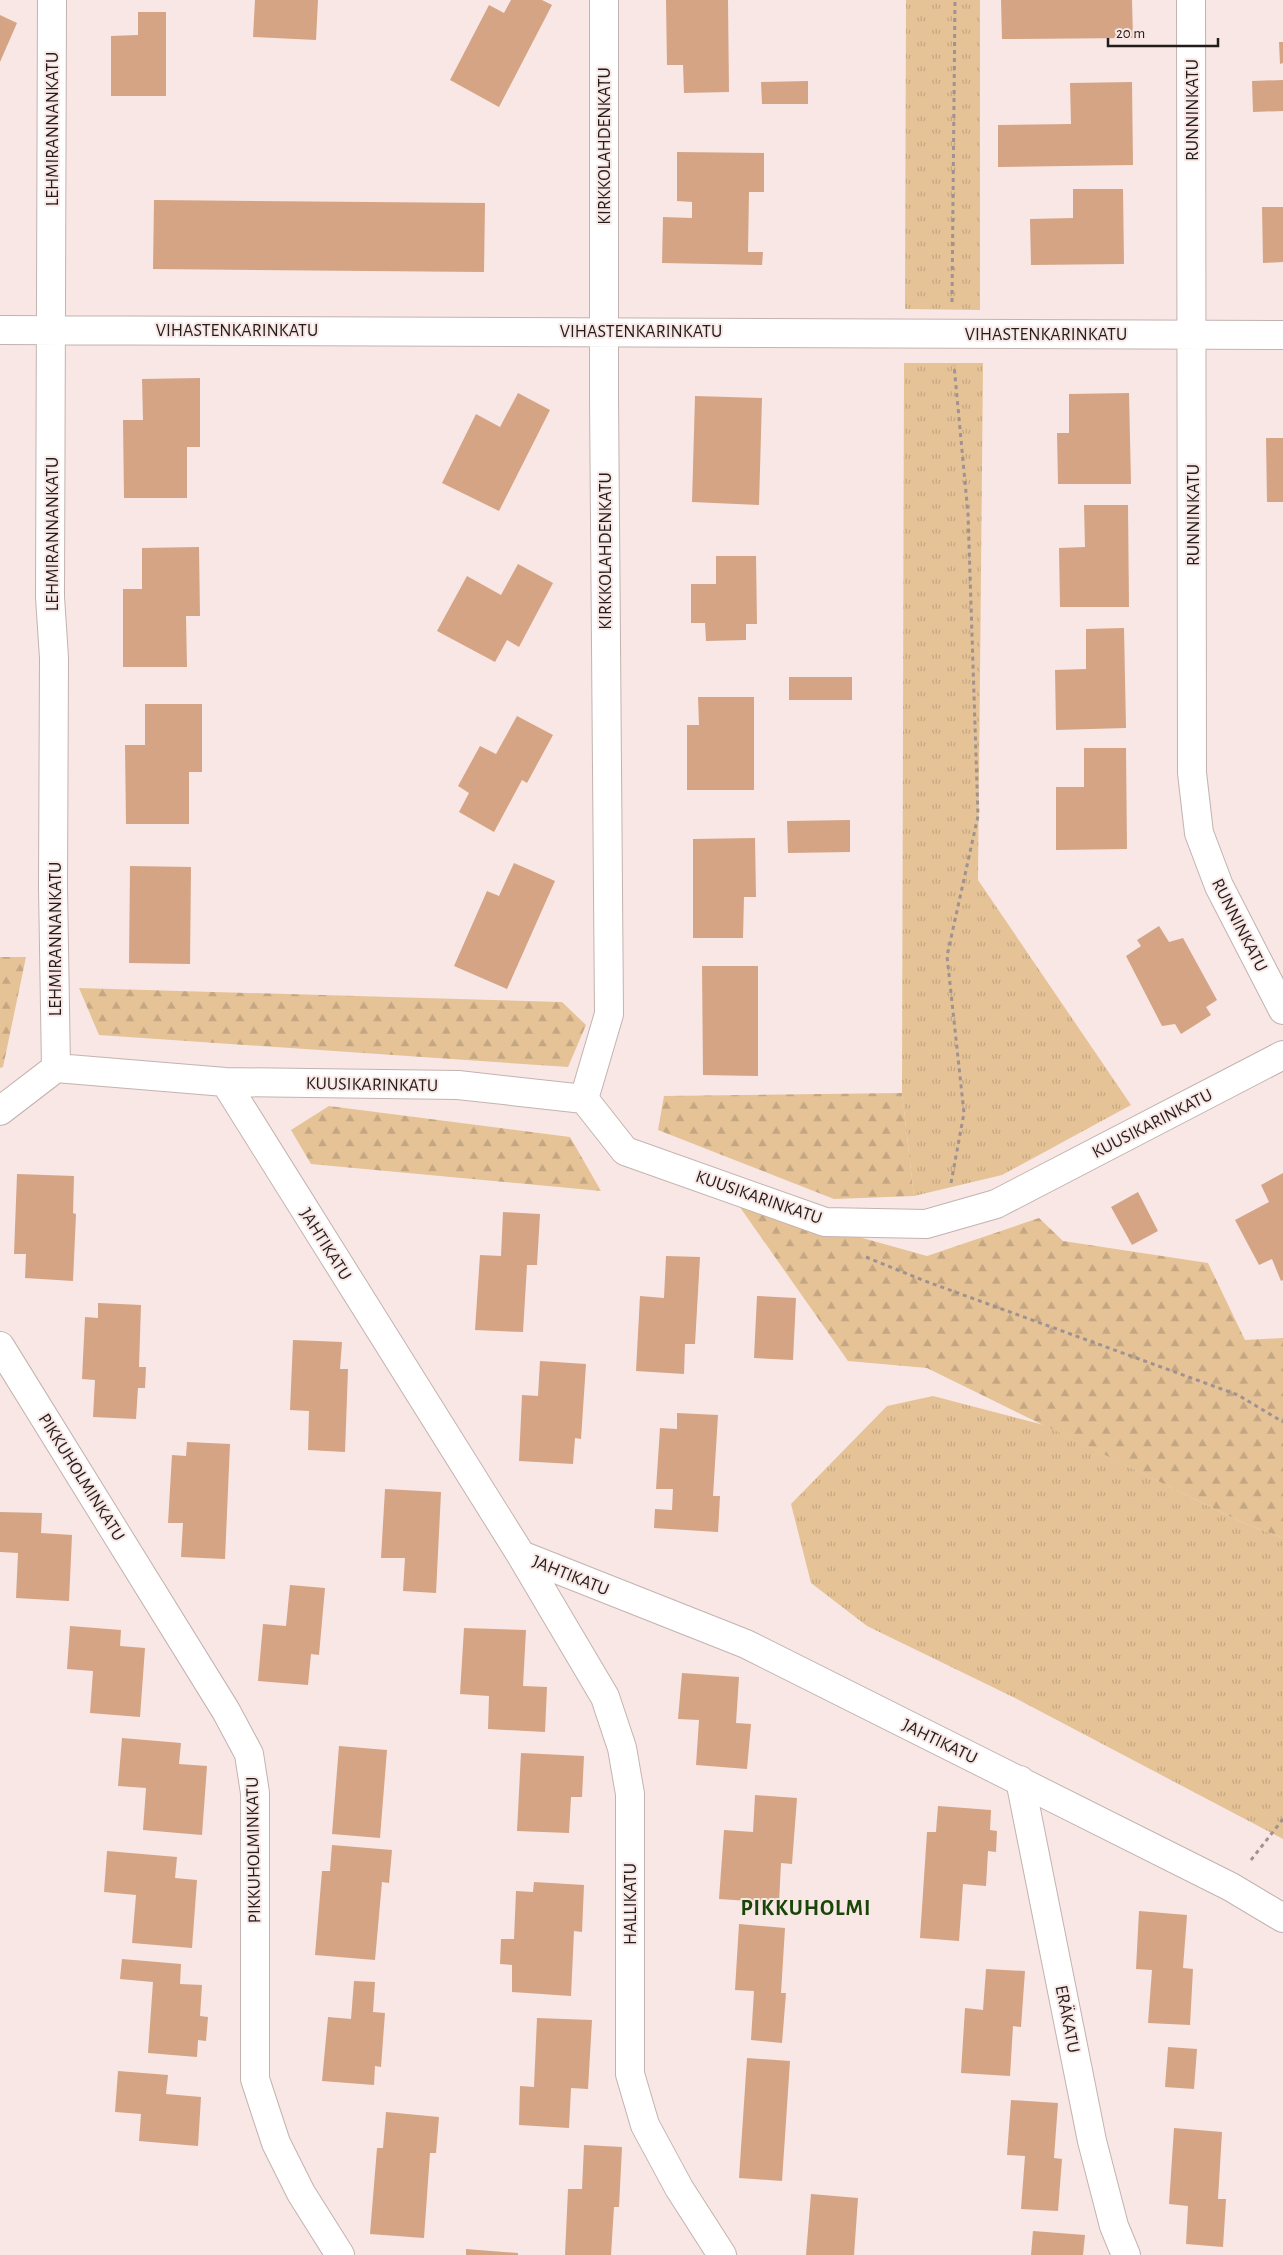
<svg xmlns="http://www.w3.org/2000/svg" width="1283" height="2255" viewBox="0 0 1283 2255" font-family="'Alegreya Sans',sans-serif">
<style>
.forest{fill:url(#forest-firs)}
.park{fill:url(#park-tufts)}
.building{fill:#d5a485}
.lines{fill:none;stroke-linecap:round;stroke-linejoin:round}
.minor-casing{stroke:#c3b3b0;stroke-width:30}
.path{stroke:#9f9290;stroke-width:3;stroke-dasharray:4 4;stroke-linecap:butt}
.minor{stroke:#fff;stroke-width:28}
.labels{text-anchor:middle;stroke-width:4;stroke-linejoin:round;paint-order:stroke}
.street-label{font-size:18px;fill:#221c1b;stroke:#f8e7e4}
.district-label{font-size:22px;font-weight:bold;letter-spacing:1px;fill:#194509;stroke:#f8e7e4}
</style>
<defs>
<pattern id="forest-firs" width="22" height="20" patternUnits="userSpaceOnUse" patternTransform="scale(1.25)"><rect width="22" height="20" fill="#e5c397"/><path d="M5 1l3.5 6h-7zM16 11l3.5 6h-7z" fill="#c4a782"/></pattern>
<pattern id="park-tufts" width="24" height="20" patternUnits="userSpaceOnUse" patternTransform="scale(1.25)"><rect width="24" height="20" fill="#e5c397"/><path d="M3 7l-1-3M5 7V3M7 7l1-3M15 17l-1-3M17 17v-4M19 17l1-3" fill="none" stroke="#c4a782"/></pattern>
</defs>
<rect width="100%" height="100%" fill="#f8e7e4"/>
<path class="forest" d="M0,957H26L3,1067L0,1068Z
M79,988L562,1002L586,1025L568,1067L99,1035Z
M902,1093L914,1196L834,1199L658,1130L664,1096Z
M329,1106L570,1137L601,1191L311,1164L291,1130Z
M737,1203L927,1256L1039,1218L1063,1241L1208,1263L1245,1340L1283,1338V1538L1241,1522L927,1368L848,1361Z"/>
<path class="park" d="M906,0H980V310L905,309Z
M904,363H983L978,880L1131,1105L1002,1175L914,1196L902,1093Z
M933,1396L1044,1425L1241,1522L1283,1538V1839L1015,1698L867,1626L811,1583L791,1504L887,1406Z"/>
<path class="building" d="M255,0H318L316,40L253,37Z
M511,0H542L552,5L499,107L450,80L489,5L504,13Z
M666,0H728L729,92L684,93L683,65H667Z
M1001,0H1132L1133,38L1002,39Z
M138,12H166V96H111V36L138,35Z
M0,15L17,23L0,62Z
M1279,42H1283V63L1280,64Z
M1283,80V111L1253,112L1252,81Z
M808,81V104H762L761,82Z
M1132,82L1133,165L998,167V125L1071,124L1070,83Z
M677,152L764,153V192H749L748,252H763L762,265L662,263L663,217L692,218V202L677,201Z
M1073,189H1123L1124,264L1031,265L1030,219L1073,218Z
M154,200L485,203L484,272L153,269Z
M1262,207H1283V262L1263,263Z
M200,378V447H187V498H124L123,420H143L142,379Z
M518,393L550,410L499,511L442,483L476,414L500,427Z
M1129,393L1131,484H1058L1057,433H1069V394Z
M695,396L762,398L759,505L692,502Z
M1266,438H1283V502H1267Z
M1084,505H1128L1129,607H1060L1059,548L1085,547Z
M199,547L200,616H186L187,667H123V589H142V548Z
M716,556H756L757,624H746V640L706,641L705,623H691V584H716Z
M518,564L553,583L519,647L507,640L495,662L437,631L467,576L501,595Z
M1124,628L1126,728L1056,730L1055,670L1086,669V629Z
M789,677H852V700H789Z
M698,697H754V790H687V725H699Z
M145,704H202V772H189V824H126L125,745H145Z
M517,716L553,735L527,783L522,780L494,832L459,812L469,793L458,786L480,746L496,754Z
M1084,748H1126L1127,849L1056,850V787H1084Z
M850,820V852L788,853L787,821Z
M755,838L756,897H744L743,938H693V839Z
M514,863L555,881L507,989L454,966L487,891L499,896Z
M130,866L191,867L190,964L129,963Z
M1159,926L1169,942L1183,938L1217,1000L1206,1007L1211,1015L1181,1034L1175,1024L1162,1026L1126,956L1141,946L1137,940Z
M702,966H758V1076L703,1075Z
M1283,1173V1280L1281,1281L1272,1259L1259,1265L1235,1220L1269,1202L1261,1185Z
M17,1174L74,1176L73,1213L76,1214L73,1281L25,1278L26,1254H14Z
M1138,1192L1158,1231L1132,1245L1111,1207Z
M503,1212L540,1214L537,1265H527L523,1332L475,1330L480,1255L501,1256Z
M666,1256L700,1257L695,1344H685L684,1374L636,1371L640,1296L664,1298Z
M757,1296L796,1298L793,1360L754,1358Z
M98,1303L141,1305L139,1367H146L145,1388H138L136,1419L93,1417L95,1380L82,1379L85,1317L98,1318Z
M293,1340L342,1342L340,1369H348L345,1452L308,1450L309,1411L290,1410Z
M540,1361L586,1364L581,1439L575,1438L573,1464L519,1461L522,1395L538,1396Z
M677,1413L718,1415L713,1496H720L718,1532L654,1528L655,1509L672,1510L673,1489H656L660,1428L677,1429Z
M187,1442L230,1444L225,1559L181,1557L183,1523H168L172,1455L186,1456Z
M385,1489L441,1492L436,1593L403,1591L405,1558H381Z
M0,1512L42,1513L41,1533L72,1535L69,1601L16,1598L18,1553L0,1552Z
M290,1585L325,1588L319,1655L311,1654L308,1685L258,1681L263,1624L286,1626Z
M70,1626L121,1630L120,1646L145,1648L140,1717L90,1713L93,1671L67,1669Z
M464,1628L526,1630L523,1686L547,1687L545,1732L488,1729L489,1696L460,1694Z
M682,1673L739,1677L736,1723L751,1724L747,1769L696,1765L699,1720L678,1719Z
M122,1738L181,1743L179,1764L207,1766L202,1835L143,1830L146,1788L118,1786Z
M339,1746L387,1750L380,1838L332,1834Z
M521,1753L584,1756L582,1797H571L569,1833L517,1831Z
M755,1795L797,1798L792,1864L781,1863L779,1903L719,1899L724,1830L753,1832Z
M938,1806L991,1810L990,1830L997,1831L996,1852L988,1851L986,1886L963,1884L959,1941L920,1938L927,1832H936Z
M332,1845L392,1850L389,1883L382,1882L375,1960L315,1955L322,1871H330Z
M107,1851L177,1857L175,1878L197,1880L192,1948L132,1943L136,1895L104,1892Z
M534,1882L584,1885L582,1932L574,1931L571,1996L512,1992V1965L500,1964L501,1939H514L516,1891L533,1892Z
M1139,1911L1187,1915L1183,1968L1193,1969L1190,2025L1148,2023L1152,1970L1136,1969Z
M739,1924L785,1928L781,1993H786L782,2043L751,2040L754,1991L735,1990Z
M122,1959L181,1964L180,1984L202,1985L200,2016L208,2017L206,2041L198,2040L197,2057L148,2053L153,1982L120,1979Z
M986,1969L1025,1971L1021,2027L1013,2026L1010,2076L961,2073L965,2008L983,2010Z
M354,1981L375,1982L373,2012L385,2013L381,2067L375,2066L374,2085L322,2081L328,2017L351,2019Z
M537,2018L592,2020L588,2089L571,2088L569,2128L519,2125L520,2086L534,2087Z
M1168,2047L1197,2049L1194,2089L1165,2087Z
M747,2058L790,2061L782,2181L739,2178Z
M118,2071L168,2075L166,2094L201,2097L198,2146L139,2141L141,2114L115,2112Z
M1011,2100L1058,2103L1054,2158L1062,2159L1058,2211L1021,2209L1025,2156L1007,2155Z
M386,2112L439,2117L436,2153H430L424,2238L370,2234L377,2148H383Z
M1174,2128L1222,2132L1218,2199H1226L1223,2247L1186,2244L1188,2206L1169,2204Z
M584,2145L622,2147L619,2207H614L611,2255H565L568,2189H582Z
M811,2194L858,2198L854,2255H806Z
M1033,2231L1085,2235L1083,2255H1031Z
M466,2249L518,2253V2255H466Z"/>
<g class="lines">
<g class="minor-casing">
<path id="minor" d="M52,0L50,597L54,658L53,887L56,1068
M1191,0L1192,773L1199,833L1219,886L1283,1010
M0,330L1283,335
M225,1082L521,1555L746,1644L1231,1887L1283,1918
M584,1099L609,1014L604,397V0
M0,1111L56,1068L225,1082L458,1085L584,1099L625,1151L825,1222L926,1224L996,1204L1283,1055
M0,1346L226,1711L249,1754L255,1793V2079L276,2143L301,2193L340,2255
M521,1555L605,1697L622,1748L630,1794V2074L645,2125L679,2188L722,2255
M1020,1780L1092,2141L1114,2226L1126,2255"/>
</g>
<path class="path" d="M952,302L955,0
M951,1183L964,1113L947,956L978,816L968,514L954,365
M866,1257L925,1281L1238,1395L1283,1422
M1251,1860L1283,1819"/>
<use href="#minor" class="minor"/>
</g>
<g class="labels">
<g class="street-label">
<text transform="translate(1192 110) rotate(-90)" y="6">RUNNINKATU</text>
<text transform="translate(52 129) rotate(-90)" y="6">LEHMIRANNANKATU</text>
<text transform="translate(604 146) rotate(-90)" y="6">KIRKKOLAHDENKATU</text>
<text x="237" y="336">VIHASTENKARINKATU</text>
<text x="641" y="337">VIHASTENKARINKATU</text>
<text x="1046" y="340">VIHASTENKARINKATU</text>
<text transform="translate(1193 515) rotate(-90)" y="6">RUNNINKATU</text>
<text transform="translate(52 534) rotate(-90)" y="6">LEHMIRANNANKATU</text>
<text transform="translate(605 551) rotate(-90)" y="6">KIRKKOLAHDENKATU</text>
<text transform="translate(1240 925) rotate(63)" y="6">RUNNINKATU</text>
<text transform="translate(55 939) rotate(-90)" y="6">LEHMIRANNANKATU</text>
<text transform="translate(372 1084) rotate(1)" y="6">KUUSIKARINKATU</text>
<text transform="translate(1152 1123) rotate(-27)" y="6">KUUSIKARINKATU</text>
<text transform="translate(759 1197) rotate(19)" y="6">KUUSIKARINKATU</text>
<text transform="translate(326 1244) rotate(58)" y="6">JAHTIKATU</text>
<text transform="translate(82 1477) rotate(58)" y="6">PIKKUHOLMINKATU</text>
<text transform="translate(571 1575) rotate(22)" y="6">JAHTIKATU</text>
<text transform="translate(940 1741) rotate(26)" y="6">JAHTIKATU</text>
<text transform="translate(253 1850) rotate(-91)" y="6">PIKKUHOLMINKATU</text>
<text transform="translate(630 1904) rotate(-90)" y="6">HALLIKATU</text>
<text transform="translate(1068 2019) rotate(79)" y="6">ERÄKATU</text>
</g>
<g class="district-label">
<text x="806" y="1915">PIKKUHOLMI</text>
</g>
</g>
<path d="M1108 38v8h110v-8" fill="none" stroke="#221c1b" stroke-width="2.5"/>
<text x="1116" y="38" font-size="15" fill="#221c1b" stroke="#f8e7e4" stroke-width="4" paint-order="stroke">20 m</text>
</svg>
